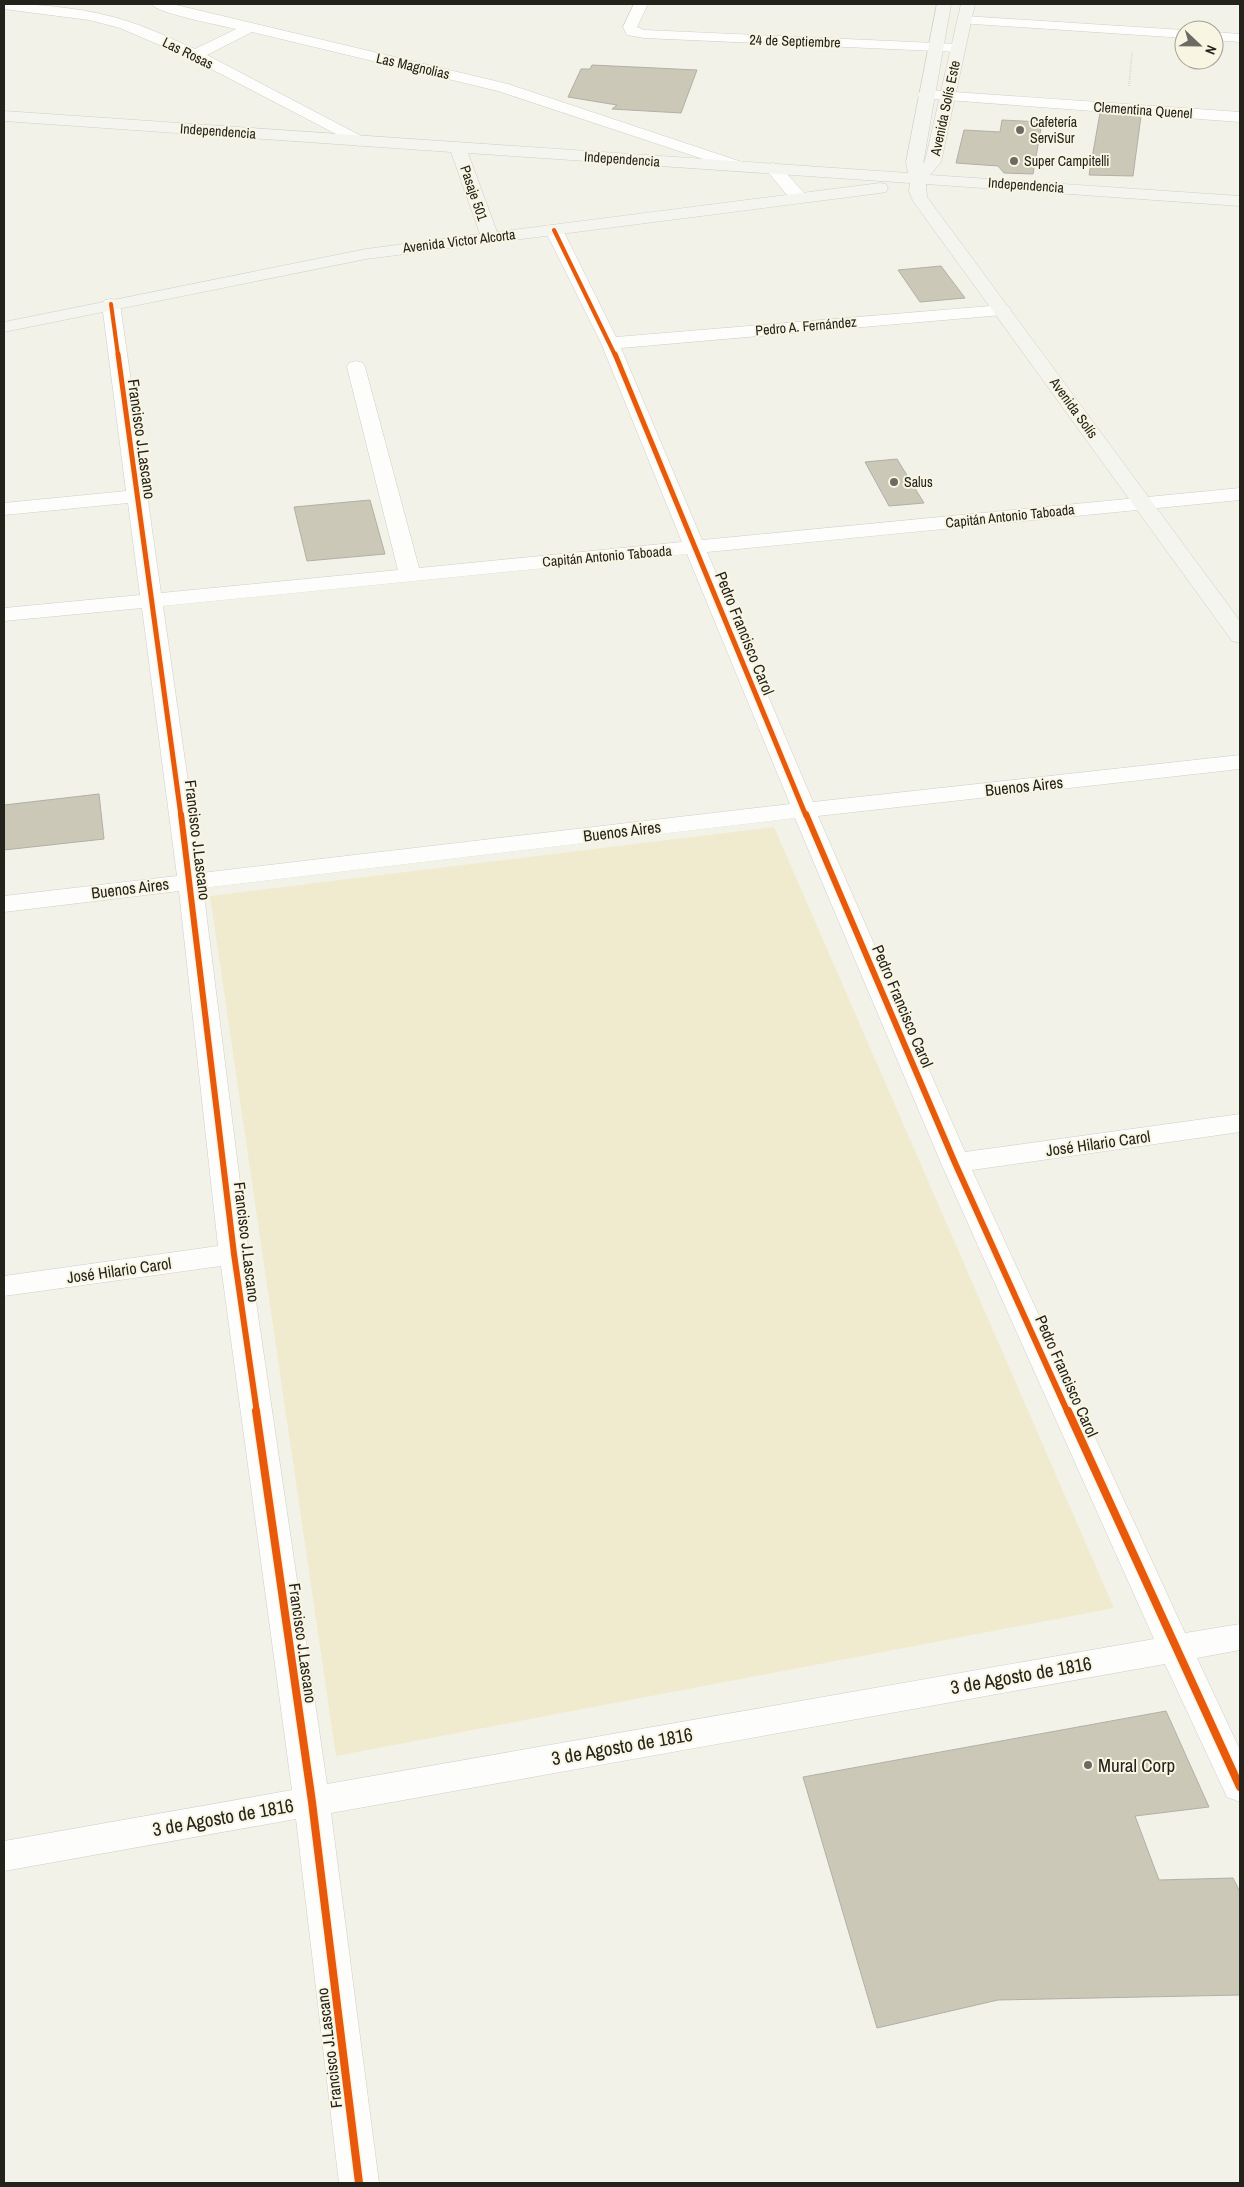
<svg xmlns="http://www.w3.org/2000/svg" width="1244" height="2187" viewBox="0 0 1244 2187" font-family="'Archivo Narrow',sans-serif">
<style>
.green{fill:#f0ebcf}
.building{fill:#cbc8b7;stroke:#b1b0a8}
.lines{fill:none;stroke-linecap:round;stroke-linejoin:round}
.street-casing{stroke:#cfcec7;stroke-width:1}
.secondary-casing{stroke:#cfcec7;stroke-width:1}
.path{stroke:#dededa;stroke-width:2;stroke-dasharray:1 1;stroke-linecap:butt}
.street{fill:#fdfdfc;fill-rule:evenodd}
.secondary{fill:#f5f5f0;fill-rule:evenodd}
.cycleway-far3-casing{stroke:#f8f5e3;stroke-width:5.5}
.cycleway-far2-casing{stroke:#f8f5e3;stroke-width:8}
.cycleway-far1-casing{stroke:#f8f5e3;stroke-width:9}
.cycleway-casing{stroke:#f8f5e3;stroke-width:11}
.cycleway-far3{stroke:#e8590c;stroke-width:4}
.cycleway-far2{stroke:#e8590c;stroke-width:5}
.cycleway-far1{stroke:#e8590c;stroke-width:6}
.cycleway{stroke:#e8590c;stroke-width:8}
.poi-dot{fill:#6c6b63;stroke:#f8f5e3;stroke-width:2}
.labels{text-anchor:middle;stroke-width:4;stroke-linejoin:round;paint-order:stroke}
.far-street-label{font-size:14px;fill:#23221b;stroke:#f8f5e3}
.far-poi-label{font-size:14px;fill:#23221b;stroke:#f8f5e3;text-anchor:start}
.street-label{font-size:16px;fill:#23221b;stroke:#f8f5e3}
.near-street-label{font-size:19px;fill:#23221b;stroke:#f8f5e3}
.near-poi-label{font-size:19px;fill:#23221b;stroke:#f8f5e3;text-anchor:start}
</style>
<rect width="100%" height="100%" fill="#f3f2e8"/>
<path class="green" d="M774,827L1114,1608L336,1756L210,896Z"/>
<path class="building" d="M592,65L697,70L681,113L612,109L617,105L568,97L581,69H590Z
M1100,113L1141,116L1133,176L1089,175Z
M1002,120L1042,122L1033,174L1004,173L998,166L956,163L964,130L1000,132Z
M941,266L965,298L920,302L898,270Z
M897,459L924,503L889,506L865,462Z
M370,500L385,554L307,561L294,507Z
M99,794L104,839L4,850V805Z
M1166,1711L1209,1807L1135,1816L1159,1880L1233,1878L1240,1892V1995L998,2000L877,2028L803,1777Z"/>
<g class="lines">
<g class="street-casing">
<path id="street" d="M4,4C45,4 91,9 130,22C152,29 173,40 195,49L236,29C220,25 159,14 151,4H172L508,84L745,163L747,166L745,169H733L498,91L252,32L207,55L365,138L367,141L365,144L359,146L190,58L120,28L89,20L4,9Z
M634,4H648L637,27L644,30L958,44L963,45L965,48L963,51L958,52L644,38L627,35L623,27Z
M964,16L1184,30H1186H1184V38L959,23L957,20L959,17Z
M1214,32L1240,34V42L1214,40Z
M925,90L1240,112V122L920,98L917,95L920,92Z
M773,163L779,165L805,194L807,198L805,202H793L767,171L765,168L767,165Z
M554,225L560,226L563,230L616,337L1002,305L1008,306L1011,310L1008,314L1002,315L621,348L702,540L1240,488V500L707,552L813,802L1240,755V769L818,816L965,1152L1240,1114V1132L972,1170L1185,1633L1240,1624V1650L1197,1658L1240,1750V1802L1227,1797L1165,1664L331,1813L379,2183H339L296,1819L4,1871V1841L292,1790L221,1266L4,1296V1276L218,1246L179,891L4,912V896L177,876L142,608L4,621V608L140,595L128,503L4,515V503L126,491L102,304L105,300L111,299L117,300L120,304L161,593L398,570L347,367L349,363L356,361L363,363L365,367L419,568L682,542L601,343L545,230L548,226ZM687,554L790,804L201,873L163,606ZM795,818L941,1163L1154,1639L327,1784L249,1254L203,888Z"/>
</g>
<g class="secondary-casing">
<path id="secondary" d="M937,4H951L923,164L925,161L961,4H975L941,162L930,175L1240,196V206L926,184L927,197L1240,621V643L1232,641L913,201L909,191L910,183L468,153L497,232L880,183L886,184L888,188L886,192L880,193L366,259L4,332V322L366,249L480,234L451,152L4,121V111L908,173L906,162Z"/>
</g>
<path class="path" d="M1129,86L1132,52"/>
<use href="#street" class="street"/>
<use href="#secondary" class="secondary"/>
<g class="cycleway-far3-casing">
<path id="cycleway-far3" d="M554,230L615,355
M111,304L118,355"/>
</g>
<g class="cycleway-far2-casing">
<path id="cycleway-far2" d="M118,354L181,816
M615,354L806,816"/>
</g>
<g class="cycleway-far1-casing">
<path id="cycleway-far1" d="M181,814L234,1254L257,1413
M806,814L955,1163L1068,1413"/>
</g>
<g class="cycleway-casing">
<path id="cycleway" d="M256,1411L312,1802L359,2183
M1068,1411L1240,1787"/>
</g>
<use href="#cycleway-far3" class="cycleway-far3"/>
<use href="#cycleway-far2" class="cycleway-far2"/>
<use href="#cycleway-far1" class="cycleway-far1"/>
<use href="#cycleway" class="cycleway"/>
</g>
<g class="poi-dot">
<circle cx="1020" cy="130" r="5"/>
<circle cx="1014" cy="161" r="5"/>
<circle cx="894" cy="482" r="5"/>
<circle cx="1088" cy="1765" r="5"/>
</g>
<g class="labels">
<g class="far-street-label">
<text transform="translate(795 41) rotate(2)" y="5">24 de Septiembre</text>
<text transform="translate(188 53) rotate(26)" y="5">Las Rosas</text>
<text transform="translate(413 66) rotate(13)" y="5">Las Magnolias</text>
<text transform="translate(945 108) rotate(-78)" y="5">Avenida Solís Este</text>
<text transform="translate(1143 110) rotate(4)" y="5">Clementina Quenel</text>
<text transform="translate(218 131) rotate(4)" y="5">Independencia</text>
<text transform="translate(622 159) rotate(4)" y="5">Independencia</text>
<text transform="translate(1026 185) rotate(4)" y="5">Independencia</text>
<text transform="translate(474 193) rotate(71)" y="5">Pasaje 501</text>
<text transform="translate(459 241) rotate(-7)" y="5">Avenida Victor Alcorta</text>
<text transform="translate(806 326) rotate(-5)" y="5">Pedro A. Fernández</text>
<text transform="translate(1074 408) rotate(54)" y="5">Avenida Solís</text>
<text transform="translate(1010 516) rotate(-6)" y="5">Capitán Antonio Taboada</text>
<text transform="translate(607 556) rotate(-5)" y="5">Capitán Antonio Taboada</text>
</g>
<g class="far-poi-label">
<text x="1030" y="127">Cafetería<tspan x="1030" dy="16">ServiSur</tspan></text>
<text x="1024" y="166">Super Campitelli</text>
<text x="904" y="487">Salus</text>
</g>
<g class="street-label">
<text transform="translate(142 439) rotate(82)" y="6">Francisco J.Lascano</text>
<text transform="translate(745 633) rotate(68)" y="6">Pedro Francisco Carol</text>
<text transform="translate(1024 786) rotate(-6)" y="6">Buenos Aires</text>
<text transform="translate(622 831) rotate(-7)" y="6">Buenos Aires</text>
<text transform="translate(198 840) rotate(83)" y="6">Francisco J.Lascano</text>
<text transform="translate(130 888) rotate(-7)" y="6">Buenos Aires</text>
<text transform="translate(903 1006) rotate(67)" y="6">Pedro Francisco Carol</text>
<text transform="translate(1098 1143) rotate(-8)" y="6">José Hilario Carol</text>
<text transform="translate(247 1242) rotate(83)" y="6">Francisco J.Lascano</text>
<text transform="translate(119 1270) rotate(-8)" y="6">José Hilario Carol</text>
<text transform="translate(1067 1376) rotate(66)" y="6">Pedro Francisco Carol</text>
<text transform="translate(303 1643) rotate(82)" y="6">Francisco J.Lascano</text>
<text transform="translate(329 2048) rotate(-97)" y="6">Francisco J.Lascano</text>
</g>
<g class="near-street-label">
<text transform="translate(1021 1675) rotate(-10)" y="7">3 de Agosto de 1816</text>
<text transform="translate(622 1746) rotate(-10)" y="7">3 de Agosto de 1816</text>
<text transform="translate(223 1817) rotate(-10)" y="7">3 de Agosto de 1816</text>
</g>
<g class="near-poi-label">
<text x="1098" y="1772">Mural Corp</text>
</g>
</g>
<rect width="1244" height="2187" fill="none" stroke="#23221b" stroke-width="10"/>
<g transform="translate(1199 45) rotate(112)"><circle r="24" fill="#f8f5e3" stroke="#a3a193"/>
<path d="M0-4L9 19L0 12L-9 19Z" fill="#6c6b63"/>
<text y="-8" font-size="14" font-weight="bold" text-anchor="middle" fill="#23221b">N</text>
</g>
</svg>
